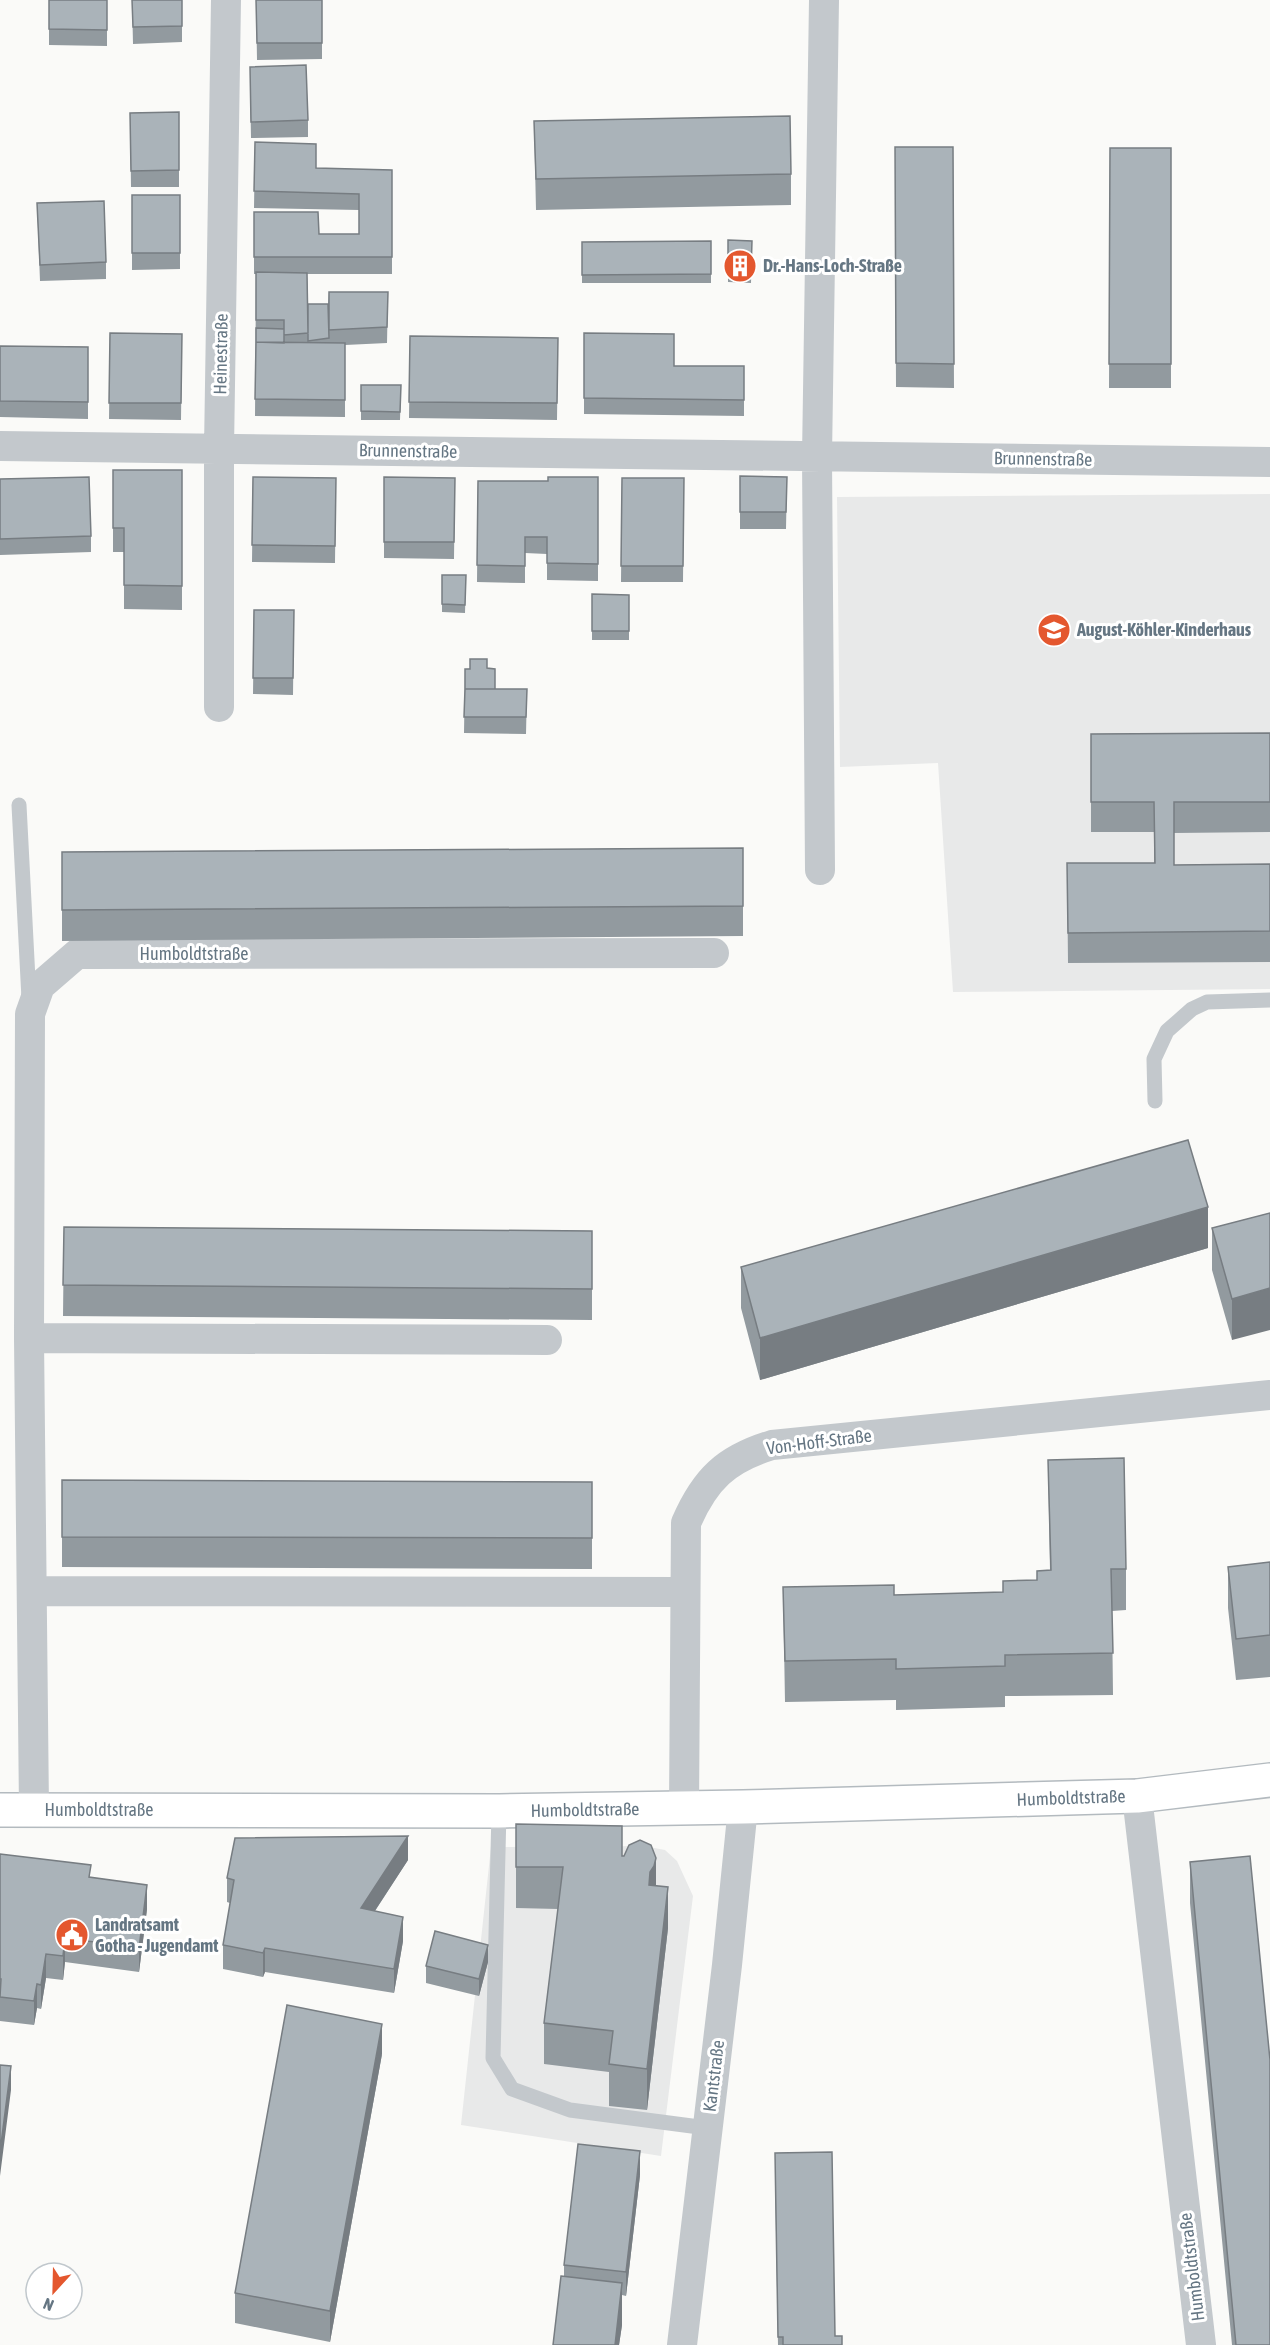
<svg xmlns="http://www.w3.org/2000/svg" width="1270" height="2345" viewBox="0 0 1270 2345" font-family="'Asap Condensed',sans-serif">
<style>
.built{fill:#e8e9e9}
.lines{fill:none;stroke-linecap:round;stroke-linejoin:round}
.secondary-casing{stroke:#b3babf;stroke-width:36}
.lane{stroke:#c3c8cc;stroke-width:15}
.street{stroke:#c3c8cc;stroke-width:30}
.secondary{stroke:#fff;stroke-width:33}
.wall{fill:#929a9f}
.shaded-wall{fill:#777d82}
.building{fill:#aab3b9;stroke:#777d82;stroke-width:1.5}
.labels{text-anchor:middle;stroke-width:6;stroke-linejoin:round;paint-order:stroke}
.poi-label{font-size:18px;font-weight:bold;fill:#657683;stroke:#fff;text-anchor:start}
.street-label{font-size:18px;fill:#657683;stroke:#fff}
</style>
<rect width="100%" height="100%" fill="#fafaf8"/>
<path class="built" d="M1270,494V989L953,992L938,763L840,767L837,497Z
M644,1846L665,1850L677,1861L693,1896L661,2156L461,2125L491,1847Z"/>
<g class="lines">
<g class="secondary-casing">
<path id="secondary" d="M0,1810L499,1811L743,1807L1137,1796L1270,1780"/>
</g>
<path class="lane" d="M19,805L29,999
M1155,1101L1154,1059L1167,1031L1192,1009L1207,1002L1270,1000
M499,1811L493,2058L512,2089L570,2110L707,2128"/>
<path class="street" d="M0,446L1270,462
M219,707V449L226,0
M820,870L817,457L824,0
M29,1338L547,1340
M33,1591L685,1592
M1137,1796L1201,2345
M684,1808L686,1523C705,1479 726,1459 772,1445L1270,1395
M34,1810L29,1338L30,1014L40,986L77,954L714,953
M682,2345L727,1965L743,1807"/>
<use href="#secondary" class="secondary"/>
</g>
<path class="wall" d="M49,0H107V46L49,45Z
M132,0H182V42L133,44Z
M256,0H322V59L257,60Z
M250,83L308,120V137L251,138Z
M179,112V187H131L130,113Z
M534,121L791,174V205L536,210Z
M255,142L316,168L392,170V274H307L308,304H328L329,292H388L387,343L345,345V417L255,416L256,274H254V212L319,234H359V210L254,208Z
M895,147H953L954,388L896,387Z
M1110,148H1171V388H1109Z
M132,195H180V269L132,270Z
M37,203L106,262V279L40,281Z
M728,240L752,241L751,283L728,282Z
M711,241V283H582V242Z
M110,333L182,334L181,420L109,419Z
M584,333L674,366H744V416L584,414Z
M410,336L558,338L557,420L409,418Z
M0,346L88,347V419L0,417Z
M361,385H401L400,420H361Z
M113,470H182V610L124,609V552H113Z
M740,476L787,477L786,529H740Z
M253,477L336,478L335,563L252,562Z
M384,477L455,478L454,559L384,558Z
M598,477V581L547,580V554L525,553V583L477,582L478,481H548Z
M622,478H684L683,582H621Z
M0,479L91,536V552L0,555Z
M442,575H466L465,613L442,612Z
M592,594L629,595V640H592Z
M254,610H294L293,695L253,694Z
M487,668L495,689H527L526,734L464,733L465,669Z
M1270,733V832L1174,833V865L1270,864V962L1068,963L1067,863H1154V832H1091V734Z
M743,848V936L62,941V852Z
M1270,1213L1232,1340L1212,1270V1228Z
M64,1227L592,1231V1320L63,1316Z
M1208,1248L760,1380L741,1308V1267Z
M1048,1460L1126,1569V1610L1112,1611L1113,1695L1005,1696V1707L896,1710V1700L785,1702L783,1587L894,1595L1003,1592L1037,1580L1050,1570Z
M62,1480L592,1482V1569L62,1567Z
M1270,1562V1677L1236,1680L1228,1608V1567Z
M516,1824L622,1856L656,1885L668,1928L647,2110L609,2106V2072L544,2064V2023L558,1909L516,1908Z
M0,1854L91,1877L147,1909L139,1972L65,1962L63,1980L46,1978L41,2009L37,2008L34,2025L0,2021Z
M408,1860L375,1911L403,1941L394,1993L265,1972L263,1977L223,1969V1945L230,1903L227,1902V1878Z
M1190,1862L1270,2345H1232L1190,1903Z
M488,1962L479,1996L426,1983V1966Z
M382,2054L330,2342L235,2323V2293Z
M640,2175L626,2296L622,2295V2325L619,2345H553L564,2277V2265Z
M775,2177L835,2336L842,2345H778Z"/>
<path class="shaded-wall" d="M1208,1207V1248L760,1380V1338Z
M1270,1288V1330L1232,1340V1299Z
M408,1836V1860L361,1932V1908Z
M656,1858V1899L649,1885L650,1872Z
M147,1885V1909L139,1972V1948Z
M668,1887V1928L647,2110V2069Z
M403,1917V1941L394,1993V1969Z
M65,1938V1962L63,1980V1956Z
M488,1945V1962L479,1996V1979Z
M265,1948V1972L263,1977V1953Z
M46,1954V1978L41,2009V1985Z
M37,1984V2008L34,2025V2001Z
M382,2024V2054L330,2342V2311Z
M11,2066V2090L0,2176V2152Z
M640,2151V2175L626,2296V2272Z
M622,2283V2325L619,2345H615Z"/>
<path class="building" d="M49,0H107V30L49,29Z
M132,0H182V26L133,27Z
M256,0H322V43H257Z
M306,65L308,120L251,122L250,67Z
M179,112V170L131,171L130,113Z
M790,116L791,174L536,179L534,121Z
M255,142L316,144V168L392,170V257H254V212H318L319,234H359V194L254,191Z
M895,147H953L954,364L896,363Z
M1110,148H1171V364H1109Z
M132,195H180V253H132Z
M104,201L106,262L40,265L37,203Z
M728,240L752,241L751,274H728Z
M711,241V274L582,275V242Z
M256,272L307,273L308,333L284,335V320H256Z
M329,292H388L387,327L329,330Z
M308,304H328L329,338L308,341Z
M256,328L284,329V343L256,342Z
M110,333L182,334L181,403H109Z
M584,333L674,334V366H744V400L584,398Z
M410,336L558,338L557,403L409,402Z
M256,342L345,343V400L255,399Z
M0,346L88,347V402L0,401Z
M361,385H401L400,412L361,411Z
M113,470H182V586L124,585V528H113Z
M740,476L787,477L786,512H740Z
M89,477L91,536L0,539V479Z
M253,477L336,478L335,546L252,545Z
M384,477L455,478L454,542H384Z
M548,477H598V564L547,563V537H525V566L477,565L478,481H548Z
M622,478H684L683,566H621Z
M442,575H466L465,605L442,604Z
M592,594L629,595V631H592Z
M254,610H294L293,678H253Z
M470,659H487V668L495,669V689H465V669H470Z
M465,689H527L526,717H464Z
M1270,733V802H1174V865L1270,864V931L1068,933L1067,863H1155L1154,802H1091V734Z
M743,848V906L62,910V852Z
M1188,1140L1208,1207L760,1338L741,1267Z
M1270,1213V1288L1232,1299L1212,1228Z
M64,1227L592,1231V1289L63,1285Z
M1124,1458L1126,1569H1111L1113,1653L1005,1655V1666L896,1669V1659L785,1661L783,1587L894,1585V1595L1003,1592V1581L1037,1580V1571L1051,1570L1048,1460Z
M62,1480L592,1482V1538L62,1537Z
M1270,1562V1635L1236,1639L1228,1567Z
M516,1824L622,1826V1856H624L629,1845L640,1840L651,1845L656,1858L654,1866L650,1872L649,1885L668,1887L647,2069L609,2064L613,2031L544,2023L563,1867H516Z
M408,1836L361,1908L403,1917L394,1969L265,1948L263,1953L223,1945L234,1880L227,1878L235,1838Z
M0,1854L91,1865L89,1877L147,1885L139,1948L65,1938L63,1956L46,1954L41,1985L37,1984L34,2001L0,1997L1,1979H0Z
M1250,1856L1270,2060V2345H1236L1190,1862Z
M435,1931L488,1945L479,1979L426,1966Z
M287,2005L382,2024L330,2311L235,2293Z
M0,2065L11,2066L0,2152Z
M578,2144L640,2151L626,2272L564,2265Z
M832,2152L835,2336H842V2345H783V2337H778L775,2153Z
M561,2276L622,2283L615,2345H553Z"/>
<defs>
<g id="building-disc" transform="scale(1.725)"><circle r="9.5" fill="#e4572e" stroke="#fff"/><path d="M-4-6H4V6H1V3H-1V6H-4ZM-2.5-4.3h1.7v1.8h-1.7ZM.8-4.3h1.7v1.8H.8ZM-2.5-1h1.7V.8h-1.7ZM.8-1h1.7V.8H.8Z" fill="#fff"/></g>
<g id="school-disc" transform="scale(1.725)"><circle r="9.5" fill="#e4572e" stroke="#fff"/><path d="M0-5L7-2L0 1L-7-2ZM-4 1L0 2.5L4 1V4Q0 6-4 4Z" fill="#fff"/></g>
<g id="civic-disc" transform="scale(1.725)"><circle r="9.5" fill="#e4572e" stroke="#fff"/><path d="M-.6-6.5H3V-4.5H.6V-3L4-1V1h2V6H-6V1h2V-1L-.6-3ZM-1.2 2.5V6h2.4V2.5Z" fill="#fff"/></g>
</defs>
<g fill-rule="evenodd">
<use href="#building-disc" x="740" y="266"/>
<use href="#school-disc" x="1054" y="630"/>
<use href="#civic-disc" x="72" y="1935"/>
</g>
<g class="labels">
<g class="poi-label">
<text x="763" y="272">Dr.-Hans-Loch-Straße</text>
<text x="1077" y="636">August-Köhler-Kinderhaus</text>
<text x="95" y="1931">Landratsamt<tspan x="95" dy="21">Gotha - Jugendamt</tspan></text>
</g>
<g class="street-label">
<text transform="translate(221 354) rotate(-89)" y="6">Heinestraße</text>
<text transform="translate(408 451) rotate(1)" y="6">Brunnenstraße</text>
<text transform="translate(1043 459) rotate(1)" y="6">Brunnenstraße</text>
<text x="194" y="960">Humboldtstraße</text>
<text transform="translate(819 1442) rotate(-7)" y="6">Von-Hoff-Straße</text>
<text transform="translate(1071 1798) rotate(-2)" y="6">Humboldtstraße</text>
<text x="99" y="1816">Humboldtstraße</text>
<text transform="translate(585 1810) rotate(-1)" y="6">Humboldtstraße</text>
<text transform="translate(714 2076) rotate(-83)" y="6">Kantstraße</text>
<text transform="translate(1192 2267) rotate(-97)" y="6">Humboldtstraße</text>
</g>
</g>
<g transform="translate(54 2291) rotate(202)"><circle r="28" fill="#ffffff" stroke="#c1c8cd" stroke-width="1.5"/>
<path d="M0-4.5L10 22L0 15L-10 22Z" fill="#e4572e"/>
<text y="-9" font-size="16" font-weight="bold" text-anchor="middle" fill="#657683">N</text>
</g>
</svg>
